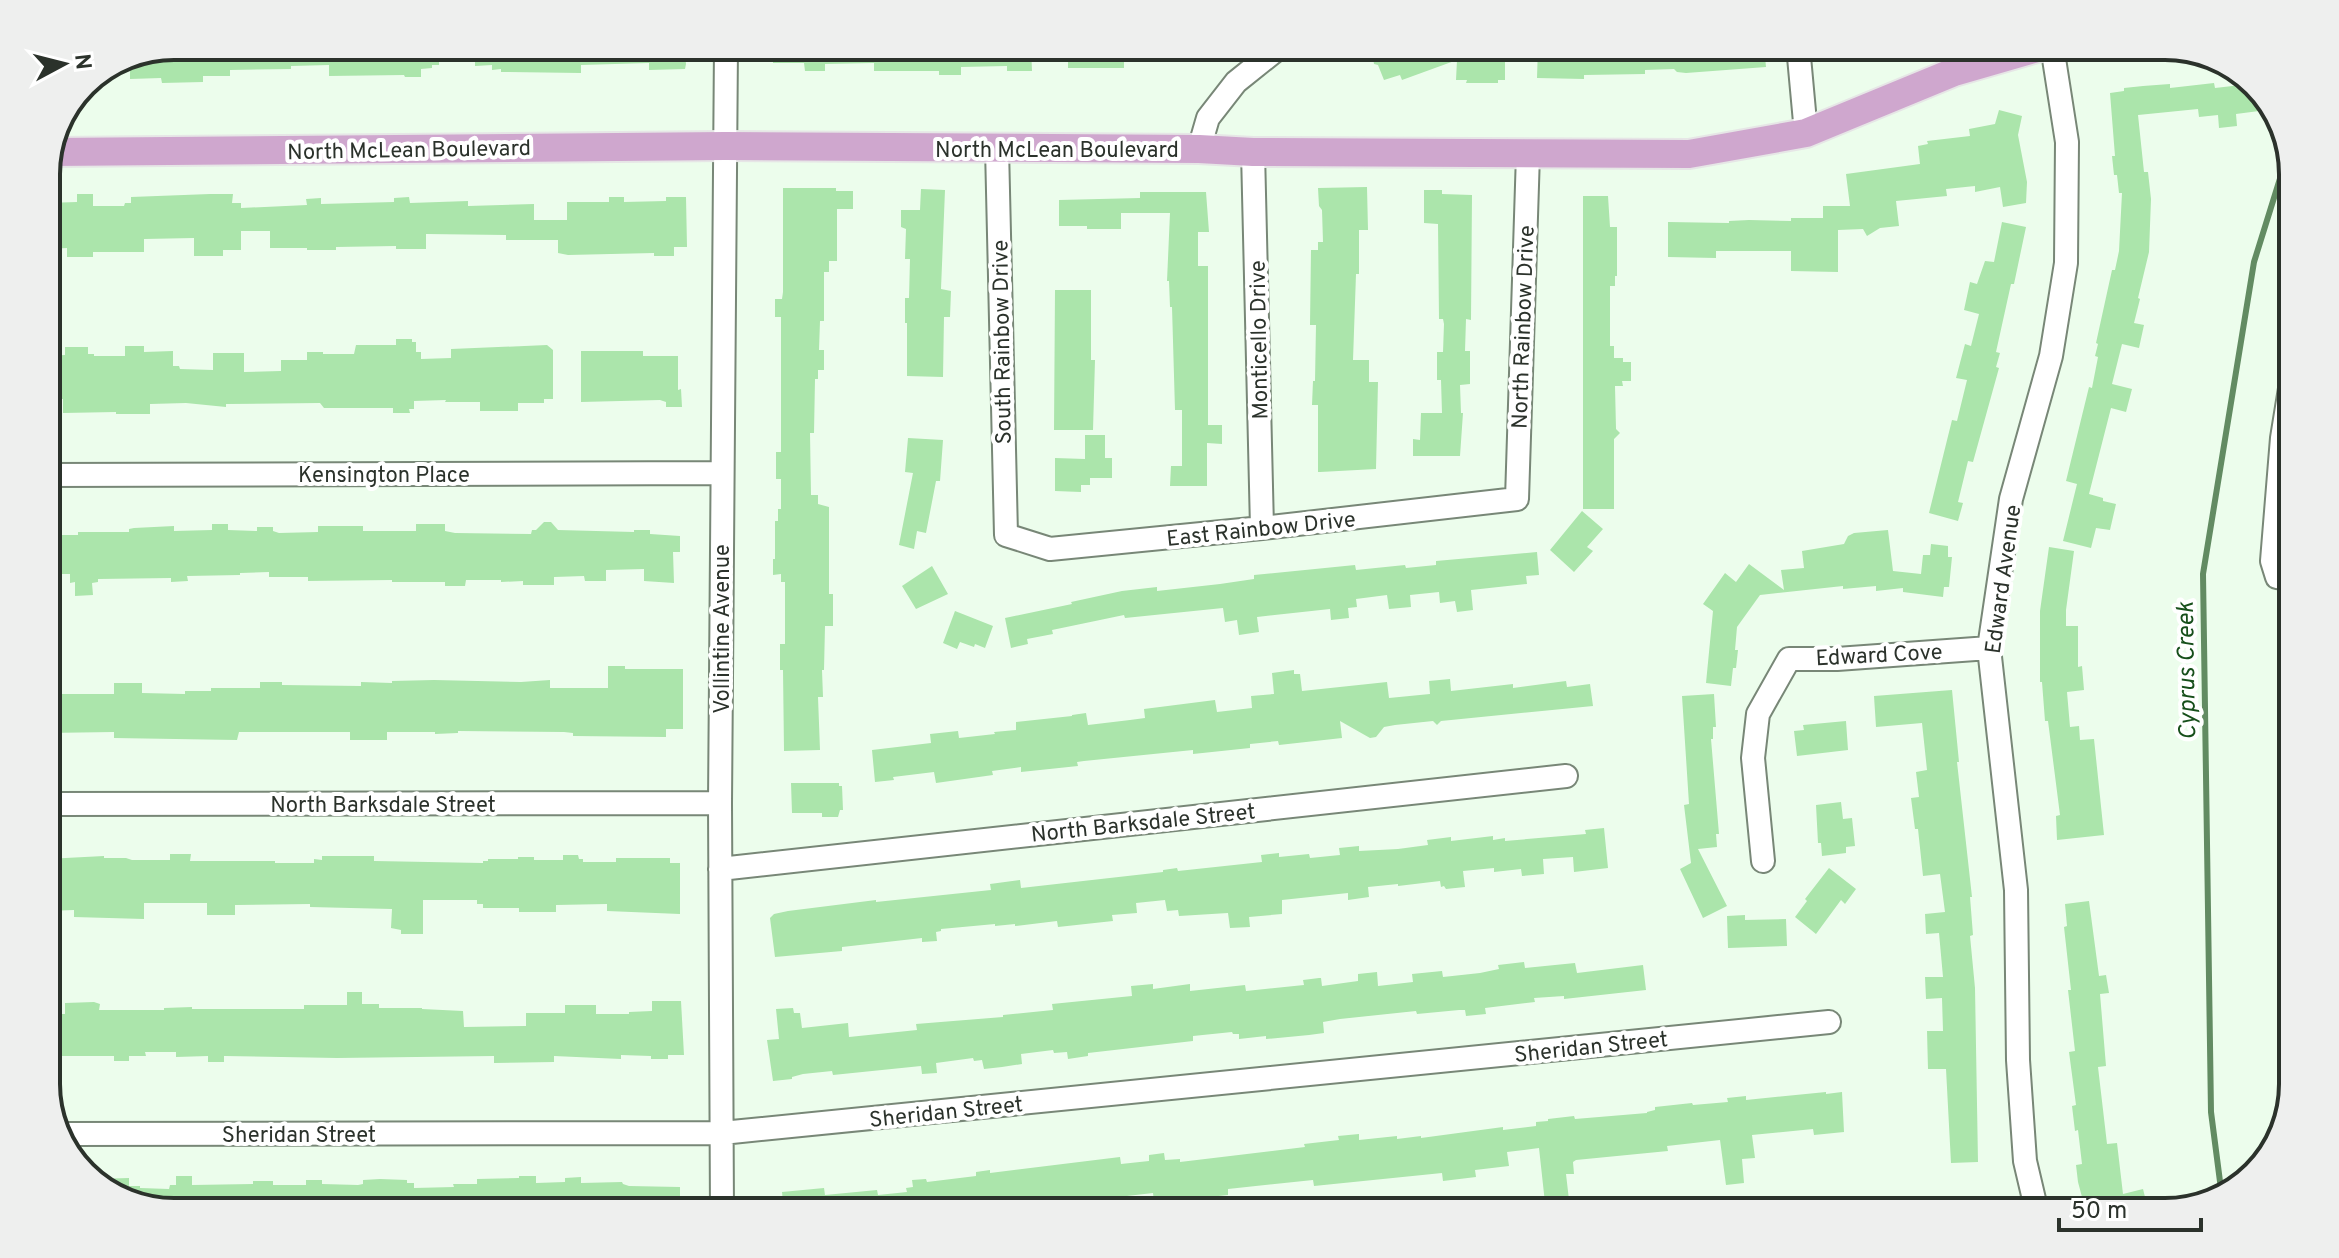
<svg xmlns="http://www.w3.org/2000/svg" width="2339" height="1258" viewBox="0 0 2339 1258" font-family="Overpass,sans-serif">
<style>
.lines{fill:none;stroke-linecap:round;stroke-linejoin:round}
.stream{stroke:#628b62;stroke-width:6}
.building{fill:#abe5ab}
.minor-casing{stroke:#788777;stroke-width:26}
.major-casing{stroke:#e6e6e6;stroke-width:32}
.minor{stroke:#fff;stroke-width:22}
.major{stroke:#cfa7ce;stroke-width:28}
.labels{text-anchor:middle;stroke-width:8;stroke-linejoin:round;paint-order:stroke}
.street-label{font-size:22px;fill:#2b322b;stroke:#fff}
.water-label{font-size:24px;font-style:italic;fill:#164f1a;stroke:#fff}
.rim{fill:none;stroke:#2b322b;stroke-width:4}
</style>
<rect width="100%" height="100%" fill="#ecfdec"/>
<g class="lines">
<path class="stream" d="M2222,1197L2211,1112L2203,574L2254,262L2288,153"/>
</g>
<path class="building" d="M174,46H439V65H432V68L421,69V77H405L404,75L329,76V65L291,66V69L230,70V76H203V82L162,83L161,78L130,79V64Z
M475,46H684L686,64L685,69L649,70V63L581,65V73L501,72V69L492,70V65L475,66Z
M772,46H1031L1032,71H1007V66L961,67V75H939V71H874V63L825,64V71H805L804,63H773Z
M1068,46H1124V68H1068Z
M1371,46L1505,49V80H1498V83H1466L1467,80H1456L1457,60L1402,80L1400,75L1384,80L1378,65L1374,64Z
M1538,46H1764L1766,67L1686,73L1677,72L1674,69L1645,70V74L1584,75V79L1537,78Z
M2214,83L2215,88L2250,84L2257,90L2259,111L2236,114L2237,126L2219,128L2218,115L2199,117L2198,109L2138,115L2144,172H2148L2151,199L2149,252L2138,298L2140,299L2134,323L2144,325L2139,348L2122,344L2112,384L2132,389L2126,412L2111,408L2089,494L2103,498V501L2116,504L2110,530L2096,528L2091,548L2063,541L2077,484L2066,481L2089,387L2092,388L2098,357L2095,356L2098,344L2096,343L2112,270H2115L2119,251L2122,193H2119L2117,175H2114L2112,156H2115L2110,93L2124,91V88L2143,86L2170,84V88Z
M1999,110L2022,116L2018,135L2027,182L2026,203L2003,207L2000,187L1975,192V186L1946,189L1947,196L1896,201L1899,226L1880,228L1867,236L1863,229L1838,230V272L1791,271V251H1716V258L1668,257V222L1729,223V221L1749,220L1791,221V218H1823V206H1850L1846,174L1920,164L1918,146L1928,144L1927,141L1970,136L1969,129L1995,124Z
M1367,187L1368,230H1359V274H1356L1353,360H1369V382H1378L1376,469L1320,472H1318V405H1312L1313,381H1315L1316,325H1310L1311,250H1318V242H1323L1322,210L1319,206L1318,188Z
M783,188H836V191H853V209H837V261H829V272H824V321H820L819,350H824V370H818V379H815L814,433H810L811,495H818V504L829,507V594H833V626H825L824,670H822L823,697H818L820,750L784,751L783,670H780V644H785V582H781V574L773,575V559H775V521H778V509H781V479H776V452H781V317H775V299H782L783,292Z
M921,189L945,190L941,289L951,291L950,317H944L943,377L907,376V323H905V298H909L910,259H905L906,229L901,227V210H920Z
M1424,190H1442V194L1472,195L1471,320L1466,319L1465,351H1470V384L1460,385L1461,413H1463L1460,456H1413V439L1420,440L1421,413H1442L1441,380H1437V352H1443L1444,324L1443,319H1439L1438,224L1424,223Z
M1140,192H1206L1209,232H1198V266H1208V425H1222V444L1207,443V486H1170L1171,466H1182V410H1175L1172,307H1170L1169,281H1167L1170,213H1121V229H1087V226H1059V200L1140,198Z
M77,194H93V206H124L125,203H131V197L210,194H233L232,203H241V208L307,205L306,199L321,198V204L394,202V198L409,197L410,203L468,201V206L534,204V220H567V202H609V197H624V202L666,201V197H686L687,247H674V256H654V253L568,255L558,253V240H506V235L426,234V249H396V246L336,247V250H307V248H270V231H241V250H223V256H194V238L144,239V252H93V257H67V248L46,249V203L77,202Z
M1583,196H1608L1610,227H1617V276H1615V286H1610V346H1614V358H1623V362H1631V381H1622L1623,386H1615L1616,429L1620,433L1614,439V509H1583Z
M2002,222L2026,227L2014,284H2011L1996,352L2000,353L1996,367L1999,368L1973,462L1968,461L1958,502L1963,503L1958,521L1929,513L1952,420L1957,421L1967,380L1956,378L1965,344L1971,346L1979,314L1964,310L1970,282L1977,284L1985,261L1994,262Z
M1055,290H1091V360H1095L1093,430H1054Z
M396,339H412V342H416V352H421V359L451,358V349L547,345L553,350V399H544V403H518V411H480V402H445L446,400L414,401V409H409L410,413H393V408H324L320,403L226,404V407L186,403L150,404V414H116V412L63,413V399H46V356L65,355V347H88V354H94V356H125V346H144V352L173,351V366H179L180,369L213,370V353H244V372L281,371V360H307V352H323V354H354L356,345H396Z
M581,351H643V356H678V390L681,389L682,407H666V402L660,400L581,402Z
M1085,435H1105V458H1112V478H1090V485H1081V492L1055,491V458L1085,459Z
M908,438L943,440L940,481H936L926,533L917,531L914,549L899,545L913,473L905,472Z
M1582,511L1603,529L1587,547L1593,551L1574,572L1550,550Z
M544,522H551L558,530L634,532V530H650V534L680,536V552H673L674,583L644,581V569L606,570V581H585L584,576L554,577V585H523V581L501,582V580H466L465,586H445V582H392V580L308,581V577H269V572L240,573V575L187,576L188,581L171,582V578L98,579V582L92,583L93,595L75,596V582L70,583V574H46V535H78V532H129V529L134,528L174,526V531L212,530V524H228V530L257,531V527H273V531L279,533L318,532V526H363V531H416V524H445V531L455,533L531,534L532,530H536Z
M1888,530L1893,571L1921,574L1923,555H1930L1931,544L1948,546V557H1952L1949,587H1944L1943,597L1903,592V588L1876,591V586L1843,589V586L1760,595L1737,627L1735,650H1738L1736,668H1733L1731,686L1706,683L1713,611L1703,604L1725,573L1736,582L1749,564L1784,590L1781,570L1804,568L1802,551L1844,544L1848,536L1854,533Z
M2049,547L2074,551L2066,610V626H2078V667L2082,666L2084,690L2067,692L2070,727L2079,726L2080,740L2094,739L2104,835L2057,840L2056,816L2060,815L2048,721H2045L2042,682H2040V611Z
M1537,552L1539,575L1526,576L1527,584L1471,590L1473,610L1457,612L1455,601L1440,603L1439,592L1410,595L1411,607L1389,609L1387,595L1356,599L1357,607L1348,608L1349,618L1331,620L1330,609L1257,617L1259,632L1239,635L1237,620L1225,622L1223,608L1125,618L1124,615L1052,630L1053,634L1027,639L1028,644L1011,648L1005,618L1072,604L1071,602L1122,591L1157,587V591L1220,584L1254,579V575L1355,565L1356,570L1405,565L1406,568L1436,565V561Z
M932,566L948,594L916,609L902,586Z
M955,611L993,626L985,648L975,644L974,647L960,642L957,649L943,643Z
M608,666H625V669H683V729H666V737L573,736V733L564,732L458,731V733L435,734V732H387V740H350V732H239L237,740L114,738V732L46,733V694H114V683H142V693L185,694V691H211V688H260V682H282V685L361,686V682L392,683V681L434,680L521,682L550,680V688H608Z
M1294,670V674H1300L1302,691L1387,682L1389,698L1430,694L1429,681L1450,679L1451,691L1513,684V688L1566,681L1567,687L1590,684L1593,706L1441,721L1437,725L1433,721L1395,725L1384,727L1376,737L1370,738L1340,721L1342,738L1279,745L1278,741L1250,744V748L1193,754V750L1084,761L1077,762L1078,766L1021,772V767L992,771L993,775L936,783L934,772L893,777L894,780L875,782L872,750L931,743L930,734L958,731L959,738L995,734L994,732L1016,730V722L1072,716V715L1086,713L1088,725L1130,720L1145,718L1144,709L1215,700L1217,712L1252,708L1251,696L1274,694L1272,673Z
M1952,690L1959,762H1957L1972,897H1970L1973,935L1970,936L1975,988L1978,1162L1951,1163L1946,1069H1928L1927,1031H1943L1942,998L1926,999L1925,977H1943L1939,933L1926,934L1925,914L1945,912L1940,874L1923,876L1918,829H1915L1911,798L1919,797L1916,772L1927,770L1922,723L1876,727L1874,696Z
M1714,694L1716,727H1713V739H1711L1719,834H1716L1717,847L1698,849L1727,906L1703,918L1680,869L1691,863L1684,805L1689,804L1682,696Z
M1846,721L1848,750L1797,756L1794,731L1804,730L1803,725Z
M791,783H839V786H842L843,810H840L838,817H822V813H792Z
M1841,802L1843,819L1852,818L1855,846L1846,847V853L1822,856L1821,843H1818L1816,805Z
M1604,828L1608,868L1574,872L1573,857L1543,859L1544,874L1522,876L1521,869L1494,872V868L1463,871L1465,887L1446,889L1444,886L1441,887L1440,881L1398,886V884L1368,887L1369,897L1348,900V893L1282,900V914L1249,917L1250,927L1230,928L1228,913L1179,916L1178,910L1167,911L1165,900L1136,903L1137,913L1112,915L1113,921L1058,927L1057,921L1015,926V924L995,926V924L941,929V931L936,932L937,941L922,942V938L842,947V951L775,957L770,918L774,914L788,911L876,900V902L991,890L990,884L1020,880L1021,888L1163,872V870L1177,868L1178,871L1262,862L1261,855L1279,853V857L1309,854L1310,858L1340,855L1339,848L1359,846V851L1398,849L1428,845L1427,840L1451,837V841L1493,836V840L1505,838V841L1586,834L1585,830Z
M170,854H191L190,861H275V863H314V859L322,860V856H374V861L483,863V861H488V859H518V857H534V860H563V855H578L579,859H583V862H616V858H670V863H680V914L607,911V904L556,905V912H519V908H483V904H477V900H423V934H401V930L391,928L392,909L310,907V904L235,905V915H207V903H144V919L74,917V910L46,911V859L104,856V858H126L132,860H170Z
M1829,868L1856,889L1845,904L1841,900L1816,934L1795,917L1807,901L1805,899Z
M2089,901L2099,976L2106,975L2109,993L2100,994L2106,1066L2098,1067L2107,1144L2117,1143L2123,1194L2143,1189L2148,1209L2136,1212H2086L2078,1182L2076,1165L2082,1164L2078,1130L2075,1131L2072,1106L2076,1105L2069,1052L2075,1051L2068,990H2071L2064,927L2067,926L2065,904Z
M1745,915V920L1786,919L1787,946L1728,948L1727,916Z
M1524,962L1525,968L1575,963L1577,973L1643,965L1646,990L1564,999V996L1534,998L1535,1002L1485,1008L1486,1014L1466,1016L1465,1010H1459L1417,1014L1416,1011L1340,1019L1323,1022L1324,1033L1309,1035L1266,1039V1036L1239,1039V1034H1233L1232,1032L1193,1036V1041L1088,1053V1056L1068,1059L1067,1052L1054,1053L1053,1050L1021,1054L1022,1064L1002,1067L984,1069L982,1060L974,1061L973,1058L936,1063L937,1073L922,1074L921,1066L833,1075L832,1071L803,1074L792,1077V1079L773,1081L767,1040L779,1039L776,1009L793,1008L794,1013H800L802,1028L848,1023L849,1037L917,1030L916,1024L1003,1017V1015L1053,1010L1052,1004L1132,996L1131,986L1153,984V989L1190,984V991L1245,985L1246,991L1304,985L1303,980L1319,978H1321L1322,986L1358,981V974L1377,972L1378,986L1413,982L1412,974L1442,971L1443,977L1480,973L1499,969L1498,965Z
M347,992H362V1004H379V1008H422V1009L463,1011L464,1027L526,1026V1013H565V1005H596V1014H629V1012L652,1011V1001H681L684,1055H668V1059H651V1056L621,1055V1059L554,1056V1062L494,1063V1056L337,1058L224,1056V1062H208V1056L176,1057V1052H145L146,1056H129V1061H114V1056H46V1014H65V1003L94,1002L100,1004L99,1010H164V1008L192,1007V1009H304V1005H347Z
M1826,1092V1094L1842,1092L1844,1132L1814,1135L1813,1129L1752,1135L1755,1158L1742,1159L1744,1183L1726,1185L1720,1140L1667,1146L1668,1151L1576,1160L1573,1162L1574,1174H1566L1569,1200L1545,1203L1539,1148L1507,1152L1509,1166L1475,1170L1476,1177L1443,1181L1442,1173L1314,1186L1313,1180L1228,1189V1195L1181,1200L1182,1207L1155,1210L1153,1193L1092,1200L1093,1205L1016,1212H784L782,1192L824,1188L825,1195L877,1190L878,1195L907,1192L906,1188L913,1187L912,1180L926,1179L927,1182L976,1176V1172L990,1170V1173L1120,1157L1121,1164L1149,1161V1155L1164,1153L1165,1160L1180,1159V1162L1305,1147L1304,1144L1339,1140L1338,1136L1359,1134V1140L1397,1136V1139L1421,1136V1138L1503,1127V1130L1536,1126V1122L1548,1121V1119L1574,1116L1575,1119L1647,1113V1112L1655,1110V1107L1692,1103L1693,1105L1728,1102L1727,1098L1746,1096V1100Z
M176,1176H192V1185L253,1184V1181H273V1185H306V1180H322V1184L358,1185L363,1184V1180L380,1179L407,1180V1183H414V1188L454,1187L453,1184H477V1179L519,1178V1176H536V1183L565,1182V1178L581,1177V1183L622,1182L623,1184L629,1186L680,1187V1202H678V1212H174L117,1199L95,1179L129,1178V1186H140V1188L169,1189L170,1185H176Z"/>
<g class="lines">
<g class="minor-casing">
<path id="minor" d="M1798,46L1806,133
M997,148L1006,535L1050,549L1262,528L1517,499L1528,154
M1199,149L1208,118L1236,82L1281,46
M1253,152L1262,528
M2293,370L2282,438L2272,561L2277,577L2293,579
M46,475L722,473
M46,804L720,803
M1763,861L1753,758L1758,714L1789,659H1837L1989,648
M720,869L1566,776
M60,1134L722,1133L1829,1022
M722,1212L720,803L726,46
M2037,1212L2025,1161L2018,1060L2016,890L1989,648L2011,499L2051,356L2066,263L2067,142L2052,46"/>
</g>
<g class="major-casing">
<path id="major" d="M53,152L725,146L1199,149L1253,152L1689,154L1806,133L1954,72L2044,46"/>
</g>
<use href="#minor" class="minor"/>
<use href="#major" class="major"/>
</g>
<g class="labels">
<g class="street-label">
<text transform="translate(409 149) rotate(-1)" y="8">North McLean Boulevard</text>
<text x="1057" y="157">North McLean Boulevard</text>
<text transform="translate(1522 327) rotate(-88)" y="8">North Rainbow Drive</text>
<text transform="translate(1258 340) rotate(-91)" y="8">Monticello Drive</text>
<text transform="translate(1001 342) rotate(-91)" y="8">South Rainbow Drive</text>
<text x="384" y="482">Kensington Place</text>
<text transform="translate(1261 528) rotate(-6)" y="8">East Rainbow Drive</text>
<text transform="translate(2002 579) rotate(-82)" y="8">Edward Avenue</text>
<text transform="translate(721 629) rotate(-90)" y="8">Vollintine Avenue</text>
<text transform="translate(1879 654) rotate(-3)" y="8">Edward Cove</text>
<text x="383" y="812">North Barksdale Street</text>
<text transform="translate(1143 822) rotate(-6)" y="8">North Barksdale Street</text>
<text transform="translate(1591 1046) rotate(-6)" y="8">Sheridan Street</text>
<text transform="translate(946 1111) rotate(-6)" y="8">Sheridan Street</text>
<text x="299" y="1142">Sheridan Street</text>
</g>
<g class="water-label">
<text transform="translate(2186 671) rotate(-91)" y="8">Cyprus Creek</text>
</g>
</g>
<path d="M0 0H2339V1258H0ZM174 60H2165A114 114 0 0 1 2279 174V1084A114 114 0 0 1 2165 1198H174A114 114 0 0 1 60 1084V174A114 114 0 0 1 174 60Z" fill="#eeefee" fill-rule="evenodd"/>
<path class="rim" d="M174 60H2165A114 114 0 0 1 2279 174V1084A114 114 0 0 1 2165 1198H174A114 114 0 0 1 60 1084V174A114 114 0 0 1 174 60Z"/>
<g transform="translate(64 64) rotate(83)" stroke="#ffffff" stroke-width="6" paint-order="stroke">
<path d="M0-6L14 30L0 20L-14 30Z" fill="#2b322b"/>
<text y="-12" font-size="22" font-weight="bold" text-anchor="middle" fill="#2b322b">N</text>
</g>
<path d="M2059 1218v12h142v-12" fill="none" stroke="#2b322b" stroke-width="4"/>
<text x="2071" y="1218" font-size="24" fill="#2b322b" stroke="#ffffff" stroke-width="6" paint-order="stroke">50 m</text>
</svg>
